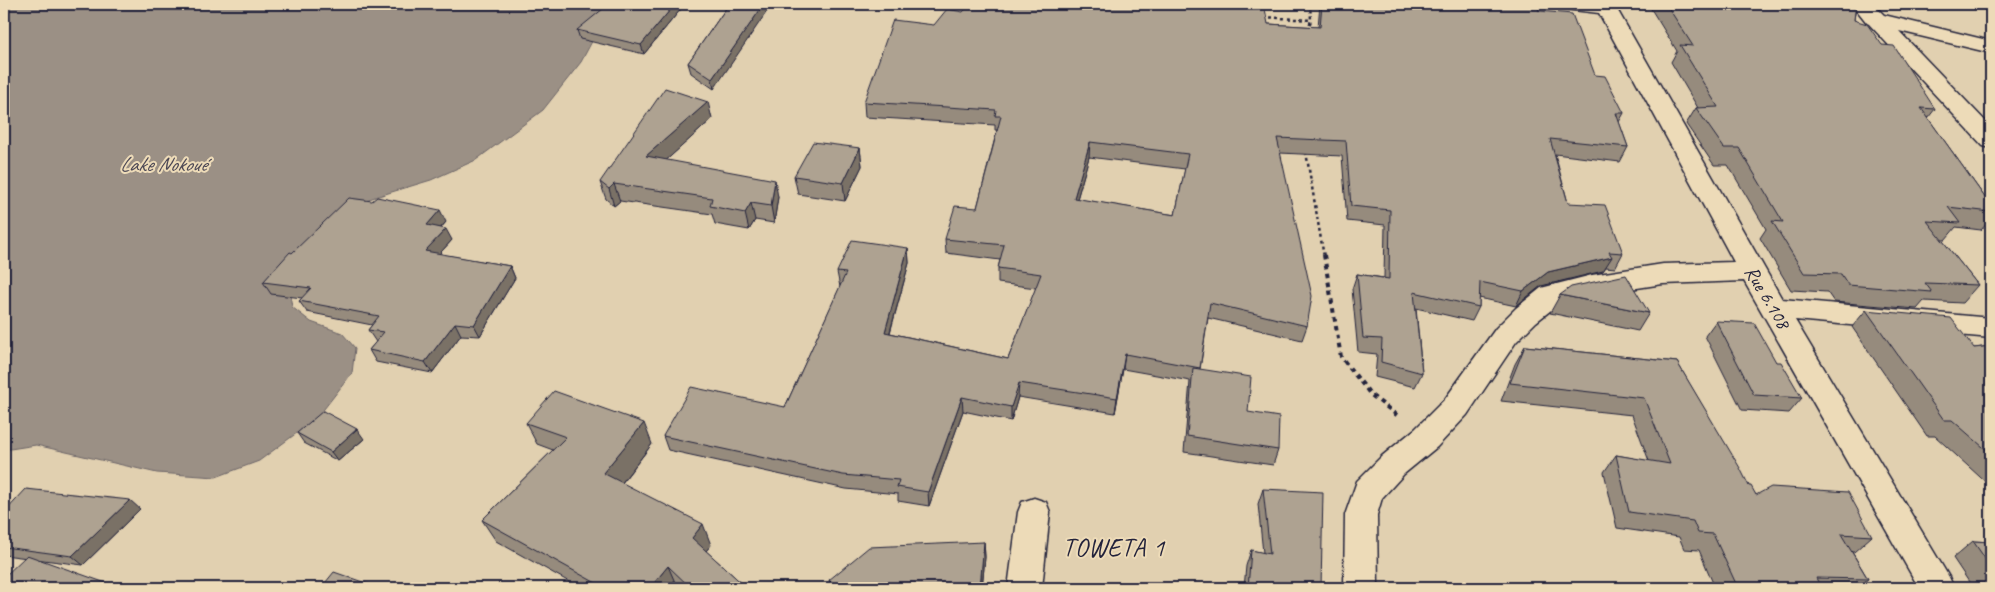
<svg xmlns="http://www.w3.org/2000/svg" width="1995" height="592" viewBox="0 0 1995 592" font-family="Caveat,sans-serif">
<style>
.water{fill:#9b9085;stroke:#6b6467}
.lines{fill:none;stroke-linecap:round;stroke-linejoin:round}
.street-casing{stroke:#22223b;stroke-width:3}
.path-far1{stroke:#22223b;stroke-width:2.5;stroke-dasharray:3 3;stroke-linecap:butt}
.path{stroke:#22223b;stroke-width:4;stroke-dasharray:4.5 4.5;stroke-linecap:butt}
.street{fill:#eddbb8;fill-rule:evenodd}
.wall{fill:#968b7d;stroke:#22223b;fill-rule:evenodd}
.shaded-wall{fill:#7a7166;stroke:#22223b}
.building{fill:#aea291;stroke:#22223b;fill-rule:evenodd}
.labels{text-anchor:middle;stroke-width:4;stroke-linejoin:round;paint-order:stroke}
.street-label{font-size:20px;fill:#22223b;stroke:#eddbb8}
.water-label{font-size:21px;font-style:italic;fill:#4c4855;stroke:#eddbb8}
.near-neighbourhood-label{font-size:25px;letter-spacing:1px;fill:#22223b;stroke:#eddbb8}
</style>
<rect width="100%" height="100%" fill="#e1d0b0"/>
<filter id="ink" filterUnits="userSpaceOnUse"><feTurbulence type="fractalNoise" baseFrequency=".02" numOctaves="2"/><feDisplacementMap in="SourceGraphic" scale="10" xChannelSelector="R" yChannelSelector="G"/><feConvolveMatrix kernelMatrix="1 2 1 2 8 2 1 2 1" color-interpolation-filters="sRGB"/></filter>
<g filter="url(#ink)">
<path class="water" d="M4,4H612L581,62L543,110L476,160L431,180L372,198L323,230L286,270L292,307L311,322L342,333L355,348L352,373L317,418L259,461L216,477L157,473L36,445L4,450Z"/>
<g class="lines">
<g class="street-casing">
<path id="street" d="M1553,4H1614L1782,299L1991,318V338L1795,320L1949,577L1954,588H1919L1744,281L1663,284L1592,295L1560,303L1536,322L1516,342L1467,415L1437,447L1404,474L1382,498L1377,515L1378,588H1344L1345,515L1357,481L1382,456L1415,429L1445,399L1496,328L1516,308L1541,288L1592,275L1663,264L1734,262L1599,13L1556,8Z
M1852,4H1873L1884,15L1991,41V53L1899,31L1991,127V148L1983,146L1869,24L1867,23Z
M1034,498L1046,502L1050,512L1042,588H1008L1018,512L1022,502Z"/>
</g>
<path class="path-far1" d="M1264,17L1311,20
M1308,30L1311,20L1310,4
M1306,152L1324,257"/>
<path class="path" d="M1324,255L1341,357L1371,395L1398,416"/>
<use href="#street" class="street"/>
</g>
<path class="wall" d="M685,4L644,54L580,39L577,30Z
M729,4L714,89L691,73L688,63Z
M1320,4H1537L1539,11L1595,75L1624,113L1619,122L1628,147L1620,162L1555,154L1568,203L1623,253L1615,268L1606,267L1603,271L1541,286L1516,306L1479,298V307L1472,321L1416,308L1422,373L1415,387L1375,377L1377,354L1358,352L1352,289L1357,274L1384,278L1385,225L1347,221L1342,156L1280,153L1307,326L1302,340L1208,318L1200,369L1248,412L1278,450L1273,465L1184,452L1190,381L1123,369L1115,413L1018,397L1011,421L963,411L929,506L898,501V494L846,489L668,450L663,436L785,407L840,287L837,272L908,248L909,263L890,333L1008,359L1036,288L998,283V268L1000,260L946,253L945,239L977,208L997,130H995V125L865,117L864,102L934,25L963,12L1268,24L1318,27ZM1089,157L1185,169L1175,215L1077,199Z
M1648,4H1856L1854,20L1882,45L1935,109L1928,118L1991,206V219L1981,230L1956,227L1945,240H1942L1978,285L1962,303L1924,301L1917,309L1834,302L1827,292L1791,290L1760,238L1766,229L1728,165H1714L1686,124L1696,108H1698L1671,62L1677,51Z
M712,119L666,160L778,197L774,223L755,220L749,230L715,224L712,214L620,201L614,206L606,199L600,182Z
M860,148L862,166L845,201L798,194L794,176Z
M446,222L441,228L452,240L439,254L510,266L515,278L480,336L461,335L432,373L376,362L369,350L376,342L368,330L372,325L307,312L299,301L302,298L271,294L263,282L292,253Z
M1560,295L1649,313L1638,331L1550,313Z
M1866,310L1974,348L1991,346V487L1935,436H1927L1852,327Z
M1716,321L1776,362L1802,398L1789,413L1742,410L1705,336Z
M1525,346L1677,362L1749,486L1756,495L1872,536L1854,552H1852L1868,579L1857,588H1715L1699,550L1684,549L1679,537L1617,528L1604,472L1616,455L1649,461L1632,415L1501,401L1515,364Z
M526,423L652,444L622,483L711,545L706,551L747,588H679L677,587L675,588H580L496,541L482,520L553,450L537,444Z
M297,433L364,439L338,461L304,443Z
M1263,489L1321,588H1244L1246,566L1251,550L1263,553L1258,504Z
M140,509L83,565L4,555V513Z
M1973,541L1991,542V588H1973L1953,558Z
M984,542L985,557L982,588H831L829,580Z"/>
<path class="shaded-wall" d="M675,4H685L644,54L641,45Z
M764,4H772L714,89L712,79Z
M708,102L712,119L651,174L646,156Z
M1090,142L1089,157L1073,213L1074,198Z
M860,148L862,166L845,201L843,183Z
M775,180L778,197L774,223L771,206Z
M614,184L620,201L614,206L609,189Z
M751,203L755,220L749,230L745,213Z
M440,210L446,222L433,236L427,225Z
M446,229L452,240L431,263L425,251Z
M908,248L909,263L886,346L885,332Z
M1612,257L1603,271L1541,286L1516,306L1523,291L1548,272Z
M510,266L515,278L480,336L474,325Z
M455,323L461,335L432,373L425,362Z
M1125,354L1123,369L1115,413L1117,398Z
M1019,383L1018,397L1011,421V407Z
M962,397L963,411L929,506L928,492Z
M644,423L652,444L613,494L603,473Z
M357,429L364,439L338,461L331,452Z
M130,500L140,509L83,565L72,556Z
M703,524L711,545L700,558L692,538Z
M984,542L985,557L982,588H980Z
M668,566L677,587L675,588H650Z"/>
<path class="building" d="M609,4H675L641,45L577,30Z
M729,4H764L712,79L688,63Z
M970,4H1264L1268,24L1320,27L1322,4H1537L1539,11L1572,14L1595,75L1605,76L1624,113H1616L1628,147L1550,139L1568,203L1605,205L1623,253L1609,252L1612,257L1548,272L1523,291L1480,282L1479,307L1414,292L1422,373L1381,362L1382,339L1363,338L1357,274L1389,279L1390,210L1351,206L1346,141L1277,138L1312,296L1307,326L1210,303L1200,368L1125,354L1117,398L1019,383L1011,407L962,397L928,492L897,487L899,480L843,475L663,436L691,387L785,407L846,273L837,272L852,240L908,248L885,332L1008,359L1041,274L998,268L1004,245L945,239L955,206L977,208L1001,116H995L996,110L864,102L893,20L934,25L947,9L963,12ZM1090,142L1188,154L1175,215L1074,198Z
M1666,4H1856L1854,20L1867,24L1882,45L1894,46L1935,109L1921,108L1991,206V212L1948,207L1960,223L1927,221L1978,285L1925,283L1932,292L1848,285L1841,274L1804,273L1772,221L1783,222L1739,148H1724L1696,108L1718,107L1680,45L1693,46Z
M665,88L708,102L646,156L775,180L771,206L751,203L745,213L710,206L712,198L614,184L609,189L600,182Z
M813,142L860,148L843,183L794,176Z
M377,197L440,210L427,225L446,229L425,251L510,266L474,325L455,323L425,362L369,350L384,332L368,330L379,316L299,301L311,288L263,282L290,252L292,253L349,198L372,201Z
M1626,275L1649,313L1560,295L1571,287Z
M1866,310L1951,318L1974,348L1991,346V454L1952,420H1944Z
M1716,321L1754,323L1776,362H1781L1802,398L1754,395Z
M1525,346L1677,362L1740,468L1749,486H1751L1756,495L1771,487L1848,492L1872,536L1841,534L1868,579L1816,578L1821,588H1738L1713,534L1698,533L1693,521L1629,512L1616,455L1670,464L1644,398L1510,383Z
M1193,368L1251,377L1248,412L1279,417L1278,450L1187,436Z
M554,391L644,423L603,473L703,524L692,538L747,588H691L668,566L650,588H605L482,520L566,437L526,423Z
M323,411L357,429L331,452L297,433Z
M26,489L130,500L72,556L4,547V513Z
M1263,489L1323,492L1321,588H1248L1251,550L1270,554Z
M1973,541L1991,542V567Z
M984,542L980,588H837L829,580L869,547Z
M27,555L120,588H4V577Z
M334,572L377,587L376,588H321Z"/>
</g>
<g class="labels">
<g class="street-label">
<text transform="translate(1768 297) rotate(59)" y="7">Rue 6.108</text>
</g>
<g class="water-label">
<text x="163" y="171">Lake Nokoué</text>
</g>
<g class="near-neighbourhood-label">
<text x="1114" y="556">TOWETA 1</text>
</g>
</g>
<rect width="1995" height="592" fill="none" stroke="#eddbb8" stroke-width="20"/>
<rect x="10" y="10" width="1975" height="572" fill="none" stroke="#22223b" stroke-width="2" filter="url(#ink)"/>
</svg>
